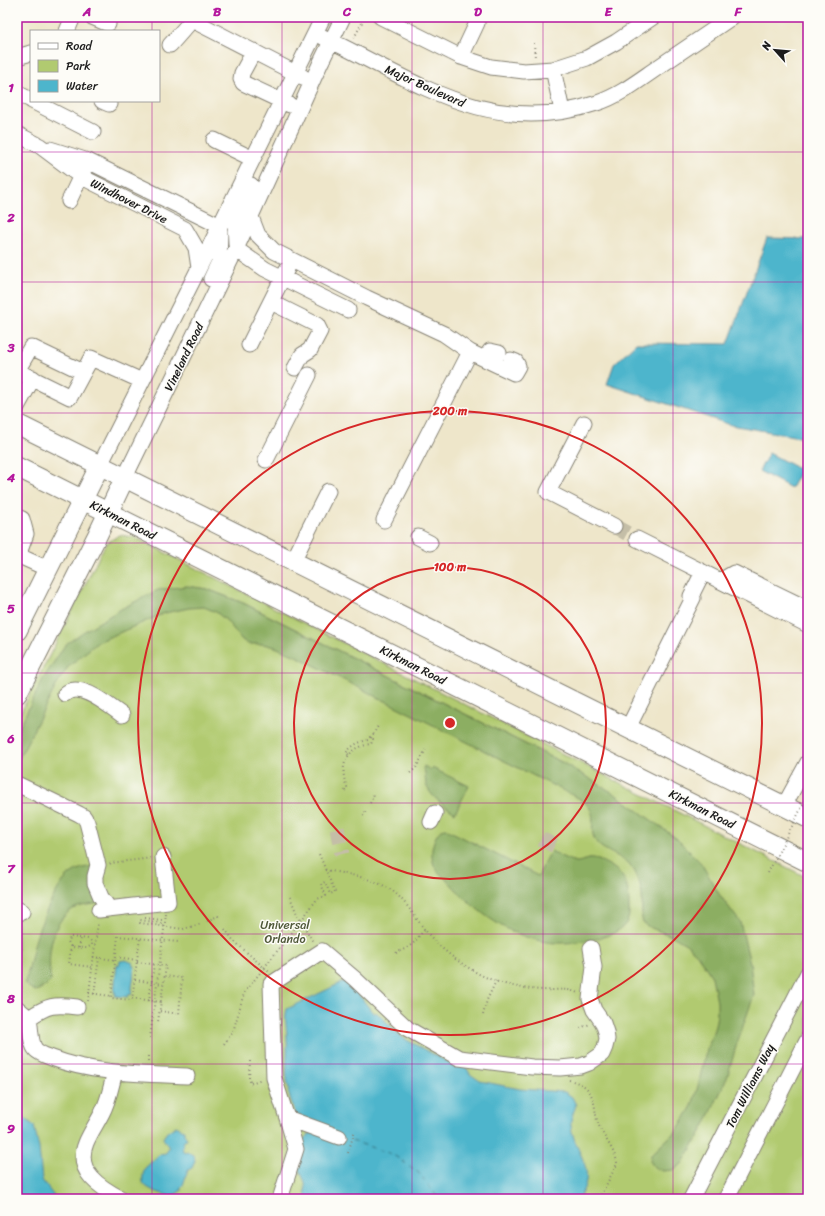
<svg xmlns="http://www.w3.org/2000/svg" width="825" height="1216" viewBox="0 0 825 1216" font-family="Sriracha,sans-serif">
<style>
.green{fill:#b1ca70;stroke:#667346;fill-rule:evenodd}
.forest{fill:#8cae62;stroke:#54653f}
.water{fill:#4db5cc;stroke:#346874}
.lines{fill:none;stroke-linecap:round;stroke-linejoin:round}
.ferry{stroke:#32616b;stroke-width:1;stroke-dasharray:5 4;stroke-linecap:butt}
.minor-tunnel{stroke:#c4bea7;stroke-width:15;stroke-dasharray:15 8;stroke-linecap:butt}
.minor-casing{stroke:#858173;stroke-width:17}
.major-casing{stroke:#858173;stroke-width:21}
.path{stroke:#858173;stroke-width:2;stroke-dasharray:1 3;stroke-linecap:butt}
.minor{stroke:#fff;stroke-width:15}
.major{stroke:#fff;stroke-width:19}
.path-bridge{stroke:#858173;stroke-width:2;stroke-dasharray:1 3;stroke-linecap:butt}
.grid{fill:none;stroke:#b5179e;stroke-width:1;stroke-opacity:0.55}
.ring{fill:none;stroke:#d62828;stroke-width:2}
.labels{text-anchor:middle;stroke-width:3;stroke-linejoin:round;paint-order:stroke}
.street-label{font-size:12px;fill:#1c1c1c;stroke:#fdfcf7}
.park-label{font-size:12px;fill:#505939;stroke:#fdfcf7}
.centre{fill:#d62828;stroke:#fdfcf7;stroke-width:2}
.ring-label{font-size:12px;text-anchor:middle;font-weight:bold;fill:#d62828;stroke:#fdfcf7;stroke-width:3;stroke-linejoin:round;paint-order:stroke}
.neatline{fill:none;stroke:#b5179e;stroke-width:1.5}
.grid-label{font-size:13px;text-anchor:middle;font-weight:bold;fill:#b5179e}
</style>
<rect width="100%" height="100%" fill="#fdfcf7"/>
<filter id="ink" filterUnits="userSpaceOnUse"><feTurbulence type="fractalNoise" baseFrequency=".025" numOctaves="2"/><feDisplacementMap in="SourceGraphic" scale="8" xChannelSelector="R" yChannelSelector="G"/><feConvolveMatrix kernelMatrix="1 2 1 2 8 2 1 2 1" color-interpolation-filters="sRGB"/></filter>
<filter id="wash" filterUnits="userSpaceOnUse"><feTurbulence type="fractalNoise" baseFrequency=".012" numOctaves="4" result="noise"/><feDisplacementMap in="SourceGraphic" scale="16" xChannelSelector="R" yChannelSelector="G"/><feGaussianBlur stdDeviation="0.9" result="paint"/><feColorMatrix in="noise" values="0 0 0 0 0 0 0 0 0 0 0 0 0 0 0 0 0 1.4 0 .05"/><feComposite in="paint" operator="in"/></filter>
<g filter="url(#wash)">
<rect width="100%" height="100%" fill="#eee6ca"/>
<path class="green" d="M119,535L134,537L808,878V1199H17V720L103,549L107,543ZM201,588L207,589L243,603L565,764Z"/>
<path class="forest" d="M187,586L207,589L243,603L565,764L615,794L676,838L701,863L719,894L740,922L750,963L754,995L737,1043L727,1078L704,1127L682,1164L673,1170L662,1171L654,1167L650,1161L651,1155L678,1129L692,1106L698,1086L705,1056L715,1026L717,1015V1002L712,977L697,954L686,944L674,937L649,927L643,923C641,917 642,913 642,907C643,895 641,883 635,872C626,855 600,852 595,840C587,824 602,814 580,799L296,656L275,647L263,644H248L242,640L227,621L216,612L204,607L189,608L165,613L98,642L68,667L58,682L17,762V732L43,679L65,645L83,632L121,609L158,590Z
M424,766L431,770L432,768L469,786L455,813C445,806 429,796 426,784C425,778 426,773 423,769Z
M446,829L538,876L551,851C559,855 567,860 576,862C582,862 587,858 593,859C598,859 603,862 607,864C629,875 629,891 629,913C629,931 605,937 591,940C572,943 555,945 537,940C502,932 473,908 450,883C445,878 438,873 435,867C431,859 431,850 434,841C437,834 438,830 446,829Z
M95,866L100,903C91,905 81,905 73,909C50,922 47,958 51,981C47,986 42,988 36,991C31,989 27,987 25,982C29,970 31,958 34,946C38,928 54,890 67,877C75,869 85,867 95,866Z"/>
<path class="water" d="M767,238L808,239V436L799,437L731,425L607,384L614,364L636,343L728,344Z
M769,453L801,470L791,488L759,471Z
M126,960L133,963V966H135L131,995L129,994L128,997L115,996L116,993H114L117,964L119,965L120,961Z
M347,980L374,1014L376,1012L403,1038L455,1066L466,1067L470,1074L480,1081L520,1089L565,1092L572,1097L576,1105C574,1112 570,1119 571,1126C575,1155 599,1169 578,1199H306L305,1182L299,1169L297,1155L300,1142L311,1133L293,1113L295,1112L288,1092L289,1090C284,1073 288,1057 287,1040C287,1029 284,1019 287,1009Z
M17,1111L34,1126L39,1148L42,1180L56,1199H17Z
M176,1126L184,1130V1133L187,1139L184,1141L182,1147L183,1151L185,1152L187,1151L194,1156L195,1161L192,1168L188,1170L183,1185L181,1188V1191L172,1196C165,1195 144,1189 143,1182C142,1178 144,1172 144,1169L160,1154L166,1153L169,1148L163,1138L167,1132Z"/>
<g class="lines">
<path class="ferry" d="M352,1141L392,1154L418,1172L439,1199"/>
</g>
</g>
<g filter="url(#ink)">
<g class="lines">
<path class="minor-tunnel" d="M614,526L637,539
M337,828L342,854
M541,839L555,846"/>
<g class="minor-casing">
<path id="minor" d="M92,17L108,24
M381,17L461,57L491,67L524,71L553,69L587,58L616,42L653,17
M67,31L73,17
M323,37C414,80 490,139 597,103C619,96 638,81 657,68C682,51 707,34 732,17
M170,45L192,20L303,77
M254,51L242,73L241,79L243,83L290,105
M17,57L31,53
M461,57L477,23
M553,69L562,111
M17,93L31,100
M32,101L93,132
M102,101L109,104
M17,134L40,146L80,176L185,229L196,248L199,268
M214,140L253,159
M50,149L88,161L220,226
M69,201L85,167
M251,217L258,235L274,251L367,298L444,334L470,352L514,373L518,366L516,362L511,360
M236,245L235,219L251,185
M236,249L265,269L348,310
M211,279L219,262L220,231
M271,302L317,325L320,331L310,350L302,355L295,368
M249,345L287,269
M485,359L490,351L499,353
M83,372L31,347L17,371L70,397L91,358L142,381
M17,407L33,378
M584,423L548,492L614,526
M266,460L309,375
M100,465L199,268L323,17
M125,477L236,249L321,62L343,17
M17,517L22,519L26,534L18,556
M384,520L470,352
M418,537L430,543
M637,539L808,625
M17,555L48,569
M293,561L328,491
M720,581L734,573L808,609
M691,596L703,572
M65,694C79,680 109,706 122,715
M628,728L693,598
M19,785L79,814L84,817L87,822L98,865L95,876V883L101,897L106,904V909
M784,806L808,762
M431,822L435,813
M17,909L22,912
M99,910L168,902L163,857
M17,1008L29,1018C31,1027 30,1044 36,1050C40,1054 47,1056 52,1058C93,1074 144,1074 187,1076
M29,1018C48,1005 54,1004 77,1007
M115,1072C111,1086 109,1100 102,1113C97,1123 90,1133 86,1143C74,1172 101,1188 122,1199
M339,1137L287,1118L274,1078L271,984L322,951L355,979L408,1029L459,1058L532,1067L560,1068L581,1066L589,1063L602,1054L605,1047L607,1039L606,1032L603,1023L594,1010L590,999L594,967L591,948
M280,1199L296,1149L287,1118
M691,1199L808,973
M726,1199L808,1039"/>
</g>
<g class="major-casing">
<path id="major" d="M17,424L808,818
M17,467L808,862
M17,631L100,465
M17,694L98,534L125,477"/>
</g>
<path class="path" d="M354,38L365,17
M534,43L535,58
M371,738L378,726
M410,773L416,768L426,749
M345,791L347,787C338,766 347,747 371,744L373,739L370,737L368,740C359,742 352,745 346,753L349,755
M370,803L374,794
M363,816L367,809
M110,864L111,863L152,858
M325,870C348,874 375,878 394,892C406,902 415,917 425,930C440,949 459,963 481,975C499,984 522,989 543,990C556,991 565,987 578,993
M290,897L297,914L313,942
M145,918L162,920L161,923L140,920V923L183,929L201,924
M207,921L218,916L219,918
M225,929L233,940L269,972
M71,937L89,939L92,942V945L87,948L71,947L69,944L68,941Z
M71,946L69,964L92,967
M79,948L81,938
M396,953C401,950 407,949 411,945C417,941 419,934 425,930
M93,957L115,960
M116,957L137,960L132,1000L111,998L118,936L178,942
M137,960L140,938
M137,962L166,966L158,1022
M135,980L163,984
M89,993L111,996
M94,994L99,958
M132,998L161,1002
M88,1001L98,922
M149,1001L154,964
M160,1011L179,1014L182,978L164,976
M483,1015L487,1000L496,981
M580,1028L590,1024
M150,1038L166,914
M224,1044L233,1032L244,993L301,921L317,899L326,896L321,884L325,882L330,894L335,892L319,854
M148,1061V1055
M250,1061L249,1078L251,1085
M569,1080C576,1082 584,1084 588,1090C598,1104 593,1114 600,1128C604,1137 618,1156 617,1164L599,1199
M251,1083L262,1079
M348,1153L355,1130
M258,1199H259"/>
<use href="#minor" class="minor"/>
<use href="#major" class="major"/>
<path class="path-bridge" d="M768,873L808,795"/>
</g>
</g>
<path class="grid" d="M152,17V31M282,17V1199M412,17V1199M543,17V1199M673,17V1199M152,101V1199M17,152H808M17,282H808M17,413H808M17,543H808M17,673H808M17,803H808M17,934H808M17,1064H808"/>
<g class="ring">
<circle cx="450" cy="723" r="156"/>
<circle cx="450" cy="723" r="312"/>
</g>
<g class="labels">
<g class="street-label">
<text transform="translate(425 86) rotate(24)" y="4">Major Boulevard</text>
<text transform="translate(129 201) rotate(27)" y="4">Windhover Drive</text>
<text transform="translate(184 357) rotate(-64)" y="4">Vineland Road</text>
<text transform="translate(123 520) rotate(27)" y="4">Kirkman Road</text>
<text transform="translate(413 665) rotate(27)" y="4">Kirkman Road</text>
<text transform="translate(702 809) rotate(27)" y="4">Kirkman Road</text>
<text transform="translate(750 1086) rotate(-63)" y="4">Tom Williams Way</text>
</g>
<g class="park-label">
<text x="285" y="929">Universal<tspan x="285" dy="14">Orlando</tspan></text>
</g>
</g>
<circle cx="450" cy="723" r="6" class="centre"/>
<g class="ring-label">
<text x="450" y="415">200 m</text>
<text x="450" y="571">100 m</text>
</g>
<rect width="825" height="1216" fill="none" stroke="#fdfcf7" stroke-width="44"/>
<rect x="30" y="30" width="130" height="72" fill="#fdfcf7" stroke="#a3a29f"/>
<rect x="38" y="43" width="20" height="6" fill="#ffffff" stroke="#a3a29f"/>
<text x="66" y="50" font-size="12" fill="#1c1c1c">Road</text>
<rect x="38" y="60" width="20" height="12" fill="#b1ca70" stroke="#a3a29f"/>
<text x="66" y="70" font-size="12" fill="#1c1c1c">Park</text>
<rect x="38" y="80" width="20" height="12" fill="#4db5cc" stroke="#a3a29f"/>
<text x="66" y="90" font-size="12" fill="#1c1c1c">Water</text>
<g transform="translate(775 50) rotate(297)" stroke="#fdfcf7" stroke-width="3" paint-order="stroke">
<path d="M0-3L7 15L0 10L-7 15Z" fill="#1c1c1c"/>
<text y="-6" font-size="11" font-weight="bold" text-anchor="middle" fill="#1c1c1c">N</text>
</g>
<rect x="22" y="22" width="781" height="1172" class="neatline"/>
<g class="grid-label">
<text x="87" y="16">A</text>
<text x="217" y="16">B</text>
<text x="347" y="16">C</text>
<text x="478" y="16">D</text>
<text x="608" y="16">E</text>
<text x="738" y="16">F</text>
<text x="11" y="92">1</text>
<text x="11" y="222">2</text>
<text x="11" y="352">3</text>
<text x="11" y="482">4</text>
<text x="11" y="613">5</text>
<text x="11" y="743">6</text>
<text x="11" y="873">7</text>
<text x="11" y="1003">8</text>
<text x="11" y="1133">9</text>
</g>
</svg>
